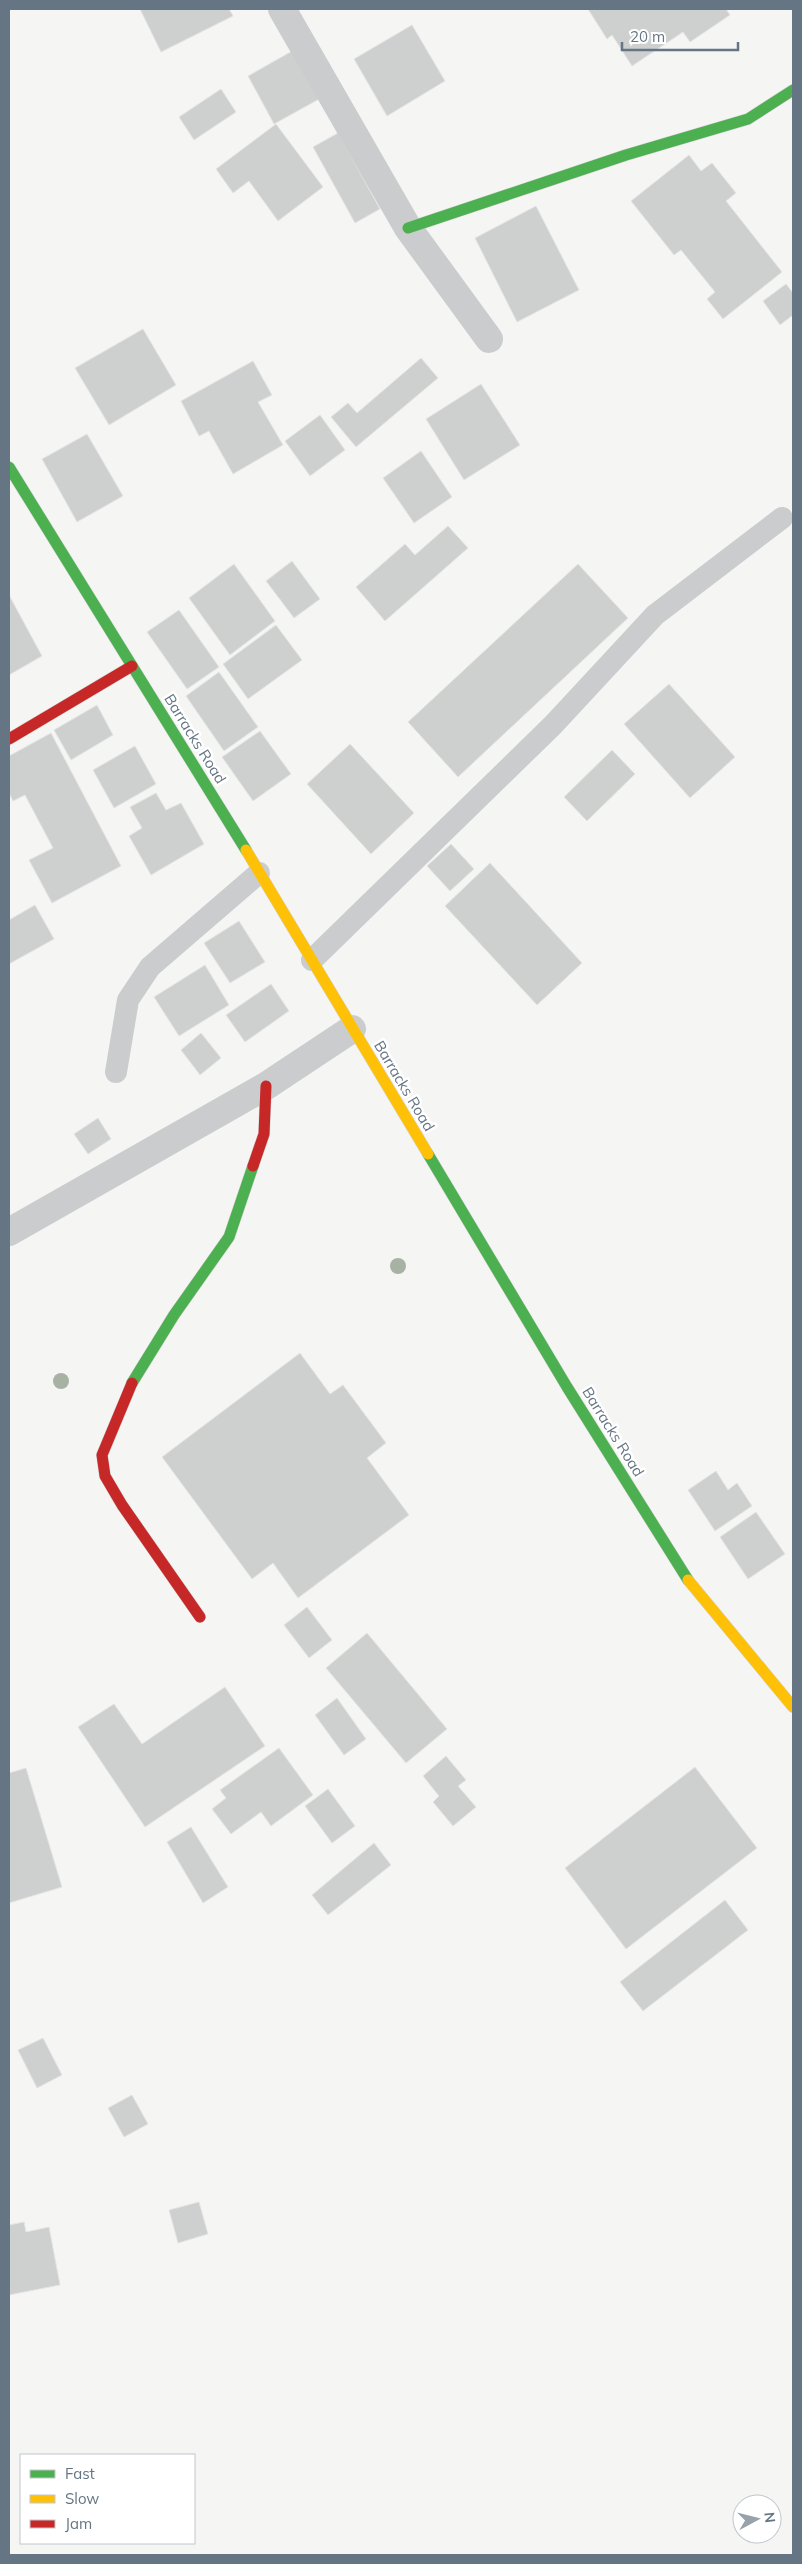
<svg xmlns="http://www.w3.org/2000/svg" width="802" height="2564" viewBox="0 0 802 2564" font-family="Mulish,sans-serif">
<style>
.building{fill:#ced0d0;stroke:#e4e4e4}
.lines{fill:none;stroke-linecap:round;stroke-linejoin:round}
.fast-casing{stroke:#d2d3d3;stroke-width:12}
.slow-casing{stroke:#d2d3d3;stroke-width:12}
.jam-casing{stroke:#d2d3d3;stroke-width:12}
.lane{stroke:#cacccd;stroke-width:22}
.street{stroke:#cacccd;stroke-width:28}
.fast{stroke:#4caf50;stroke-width:11}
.slow{stroke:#ffc107;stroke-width:11}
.jam{stroke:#c62828;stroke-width:11}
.tree{fill:#a7b2a5}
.labels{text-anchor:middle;stroke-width:5;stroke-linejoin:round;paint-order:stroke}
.street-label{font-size:15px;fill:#657584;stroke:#fff}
</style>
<rect width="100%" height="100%" fill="#f5f5f4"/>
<path class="building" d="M140,9H229L233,16L161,52Z
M588,9H726L730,15L690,42L683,32L632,66L612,35L607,39Z
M412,25L445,81L387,116L354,59Z
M294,50L321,98L274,124L248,76Z
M221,89L236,112L194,140L179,117Z
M276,124L323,187L278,221L249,181L233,193L216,169Z
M338,133L380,209L355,223L313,147Z
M689,155L701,171L712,163L736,193L726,201L782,272L723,319L707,299L715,292L681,250L674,255L631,201Z
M536,206L579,290L517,322L475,238Z
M786,284L793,293V315L780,325L763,301Z
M143,329L176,385L109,425L75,368Z
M421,358L438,378L356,447L331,417L348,403L357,413Z
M253,361L272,395L258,402L283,445L233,474L209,431L199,436L181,401Z
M481,384L520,445L464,480L426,419Z
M320,415L345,450L310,476L285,441Z
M87,434L123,496L77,522L42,459Z
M421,451L452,497L414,523L383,478Z
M448,526L468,548L385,621L356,587L405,544L415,555Z
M292,561L320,599L294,618L266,581Z
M234,564L275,621L230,655L189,598Z
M578,564L628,618L458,777L408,722Z
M9,595L42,656L9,675Z
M179,610L219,667L187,689L147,632Z
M276,625L302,660L248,699L223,664Z
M219,672L258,727L224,751L186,696Z
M669,684L735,757L690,798L624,724Z
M97,705L113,735L71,760L54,730Z
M260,731L291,774L253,801L222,757Z
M51,733L121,866L52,903L29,860L53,848L25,795L13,801L9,793V756Z
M350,744L414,813L371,854L307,784Z
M135,746L156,784L114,808L93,770Z
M612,750L635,774L587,821L564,797Z
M156,793L166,810L181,803L204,844L151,875L129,836L142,828L130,807Z
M451,844L474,869L450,891L427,866Z
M490,863L582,963L537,1005L445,906Z
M35,905L54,939L9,964V920Z
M239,921L265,962L230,983L204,943Z
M205,965L229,1005L179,1036L154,997Z
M271,984L289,1011L245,1042L226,1015Z
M201,1033L221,1058L200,1075L181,1050Z
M98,1118L111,1139L88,1154L74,1134Z
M300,1353L330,1394L343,1385L386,1443L367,1458L409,1515L298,1598L273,1563L252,1579L162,1457Z
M716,1471L728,1490L737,1483L752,1506L715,1531L688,1490Z
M756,1512L785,1554L748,1579L720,1537Z
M307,1607L332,1640L309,1658L284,1625Z
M367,1633L447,1729L406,1763L326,1668Z
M225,1687L265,1746L145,1827L78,1727L114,1704L142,1744Z
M337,1698L366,1739L344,1755L315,1715Z
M279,1748L313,1795L271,1826L261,1812L231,1834L212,1809L226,1798L220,1790Z
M446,1756L466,1780L458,1786L476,1807L453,1826L433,1802L439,1796L423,1776Z
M695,1767L757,1848L626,1949L565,1868Z
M26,1768L62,1887L9,1903V1773Z
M328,1789L355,1826L332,1843L305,1806Z
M191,1827L228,1887L203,1903L167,1842Z
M374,1843L391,1865L328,1915L312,1895Z
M725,1900L748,1930L643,2011L620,1982Z
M43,2038L62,2075L37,2088L18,2050Z
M132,2095L148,2124L124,2137L108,2108Z
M199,2202L208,2234L178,2243L169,2210Z
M24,2222L26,2232L49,2227L60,2285L9,2295V2225Z"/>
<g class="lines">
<g class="fast-casing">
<path id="fast" d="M408,228L626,155L748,119L793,90
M9,467L246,850
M428,1154L567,1387L688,1580
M132,1383L174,1315L229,1237L253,1166"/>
</g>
<g class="slow-casing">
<path id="slow" d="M246,850L428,1154
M688,1580L793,1707"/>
</g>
<g class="jam-casing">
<path id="jam" d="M9,739L132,666
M253,1166L264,1134L266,1086
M132,1383L102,1455L105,1476L122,1505L200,1617"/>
</g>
<path class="lane" d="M312,960L553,725L655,615L782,518
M116,1072L128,1000L150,967L259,873"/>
<path class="street" d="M282,9L408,228L489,339
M9,1232L266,1086L352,1029"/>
<use href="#fast" class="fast"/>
<use href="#slow" class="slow"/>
<use href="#jam" class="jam"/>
</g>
<g class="tree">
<circle cx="398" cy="1266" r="8"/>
<circle cx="61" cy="1381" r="8"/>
</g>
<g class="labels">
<g class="street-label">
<text transform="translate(195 739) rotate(58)" y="5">Barracks Road</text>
<text transform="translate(404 1086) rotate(59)" y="5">Barracks Road</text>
<text transform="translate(613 1432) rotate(58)" y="5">Barracks Road</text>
</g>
</g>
<rect width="802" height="2564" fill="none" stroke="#657584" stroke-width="20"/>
<rect x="20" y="2454" width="175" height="90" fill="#ffffff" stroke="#c1c8ce"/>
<rect x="30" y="2470" width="25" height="8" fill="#4caf50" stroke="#c1c8ce"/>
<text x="65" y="2479" font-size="15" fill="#657584">Fast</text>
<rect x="30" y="2495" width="25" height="8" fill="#ffc107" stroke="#c1c8ce"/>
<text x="65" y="2504" font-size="15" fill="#657584">Slow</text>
<rect x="30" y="2520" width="25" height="8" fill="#c62828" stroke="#c1c8ce"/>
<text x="65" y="2529" font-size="15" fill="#657584">Jam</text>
<g transform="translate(757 2519) rotate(83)"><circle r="24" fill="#ffffff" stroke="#c1c8ce"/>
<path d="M0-4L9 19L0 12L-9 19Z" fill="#97a2ab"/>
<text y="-8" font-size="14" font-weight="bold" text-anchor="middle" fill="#657584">N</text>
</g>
<path d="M622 42v8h116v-8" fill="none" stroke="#657584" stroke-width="2.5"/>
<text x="630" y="42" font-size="15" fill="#657584" stroke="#ffffff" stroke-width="4" paint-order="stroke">20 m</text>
</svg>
